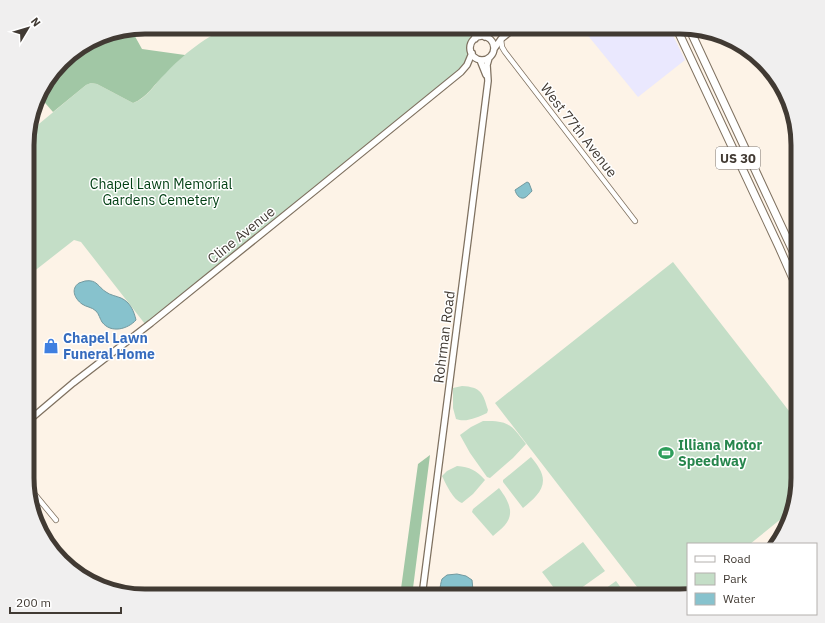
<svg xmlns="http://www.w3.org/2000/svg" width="825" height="623" viewBox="0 0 825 623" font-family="'IBM Plex Sans',sans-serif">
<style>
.commercial{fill:#eae8fe}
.green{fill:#c4dec7}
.forest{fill:#a1c7a5}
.water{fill:#87c2cd;stroke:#72999f}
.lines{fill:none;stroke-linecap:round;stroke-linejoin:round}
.minor-casing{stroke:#7f7160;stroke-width:6}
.tertiary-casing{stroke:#7f7160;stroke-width:8}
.primary-casing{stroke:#7f7160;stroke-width:9}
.minor{stroke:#fff;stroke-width:4.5}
.tertiary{stroke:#fff;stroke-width:5.5}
.primary{stroke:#fff;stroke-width:7}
.labels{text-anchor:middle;stroke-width:3;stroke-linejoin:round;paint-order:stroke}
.shield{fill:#fff;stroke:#7a7570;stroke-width:1}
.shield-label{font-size:13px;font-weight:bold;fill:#413a33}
.street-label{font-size:14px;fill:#413a33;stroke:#fff}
.park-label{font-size:14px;fill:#024014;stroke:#fff}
.shop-label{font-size:14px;font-weight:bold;fill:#366cbe;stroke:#fff;text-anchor:start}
.leisure-label{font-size:14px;font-weight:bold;fill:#27864d;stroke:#fff;text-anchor:start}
.rim{fill:none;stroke:#413a33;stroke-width:5}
</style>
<rect width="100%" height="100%" fill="#fdf3e7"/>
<path class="commercial" d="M581,27H669L685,60L638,97Z"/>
<path class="green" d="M259,27H474C473,33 471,38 470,44C469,47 470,50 469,54C467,62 462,67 456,73L145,324L81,242L74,240L28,276V133L86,85L91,83L97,84L133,103C148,98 156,82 166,72C181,57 210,32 230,28L239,35Z
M673,262L796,420L798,419V486L792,510L750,544H688V593C678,598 656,596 644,596L495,403Z
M462,386C481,387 483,393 488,410L487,413C478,417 466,423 456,419L453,408V388Z
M483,421C509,420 511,425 526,444L513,458L490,478L487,477L470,453L460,435L471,427Z
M531,457C534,461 537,464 539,468C550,486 536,497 523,508L503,482V480Z
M457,466C470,467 476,470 485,480L473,494L462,503C453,500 446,484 442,476L447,471Z
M499,488C507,499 516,512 505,525C502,529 497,532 493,536L472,512L473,509Z
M583,542L605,571L570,596H560L542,572Z
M616,581L627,596H595Z"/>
<path class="forest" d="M133,29L132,31L142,49L185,55C178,61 171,67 166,73C155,83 147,98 133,103L97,84L91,83L86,85L53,112L39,96L43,86L67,56L107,33Z
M430,455L412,596H400L418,464Z"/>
<path class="water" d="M527,182L529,183L532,191C530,193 527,197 524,198C519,199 516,194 515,190Z
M85,281C97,279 98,287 106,292C110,295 116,296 121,298C130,302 134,311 136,320C128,329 111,334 102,322C100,319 99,314 96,311C92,307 86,307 82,304C75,299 70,289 79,283C81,282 83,282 85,281Z
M457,574L466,576L472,580L473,590L471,596C464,596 443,599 440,589C440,587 441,582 442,579L447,575Z"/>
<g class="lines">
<g class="minor-casing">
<path id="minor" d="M501,39L502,47L505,52L635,221
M27,485L56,520"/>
</g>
<g class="tertiary-casing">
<path id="tertiary" d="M475,27V39
M480,27L485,37
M470 48a12 12 0 1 1 24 0a12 12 0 1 1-24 0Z
M494,49L501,39L516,27
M480,60L486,75
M27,422L73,383L151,323L317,189L461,72L467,65L472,53
M422,596L468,240L488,81L487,65L489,58"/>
</g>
<g class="primary-casing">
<path id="primary" d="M676,27L779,247L798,290
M689,28L798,262"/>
</g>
<use href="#minor" class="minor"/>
<use href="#tertiary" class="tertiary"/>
<use href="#primary" class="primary"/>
</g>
<defs>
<g id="shop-bare" transform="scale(1.2)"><path d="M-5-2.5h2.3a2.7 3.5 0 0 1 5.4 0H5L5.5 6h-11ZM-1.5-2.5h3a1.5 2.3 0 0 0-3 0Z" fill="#3f7fe0" stroke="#fff" stroke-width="2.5" paint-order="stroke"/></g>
<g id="stadium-bare" transform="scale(1.2)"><path d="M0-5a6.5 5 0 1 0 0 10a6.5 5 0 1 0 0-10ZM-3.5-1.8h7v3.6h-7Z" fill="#2e9e5b" stroke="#fff" stroke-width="2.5" paint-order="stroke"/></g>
</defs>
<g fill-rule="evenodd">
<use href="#shop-bare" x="51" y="346"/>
<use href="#stadium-bare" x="666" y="453"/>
</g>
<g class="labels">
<rect class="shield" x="716" y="147" width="44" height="22" rx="3"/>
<g class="shield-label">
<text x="738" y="163">US 30</text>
</g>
<g class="street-label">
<text transform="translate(579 130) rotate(52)" y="5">West 77th Avenue</text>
<text transform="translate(241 235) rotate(-39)" y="5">Cline Avenue</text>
<text transform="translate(444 337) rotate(-83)" y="5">Rohrman Road</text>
</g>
<g class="park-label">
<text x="161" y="189">Chapel Lawn Memorial<tspan x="161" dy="16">Gardens Cemetery</tspan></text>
</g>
<g class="shop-label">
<text x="63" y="343">Chapel Lawn<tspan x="63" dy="16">Funeral Home</tspan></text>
</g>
<g class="leisure-label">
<text x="678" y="450">Illiana Motor<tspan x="678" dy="16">Speedway</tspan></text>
</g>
</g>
<path d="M0 0H825V623H0ZM145 34H680A111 111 0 0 1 791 145V478A111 111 0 0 1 680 589H145A111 111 0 0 1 34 478V145A111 111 0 0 1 145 34Z" fill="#f0efef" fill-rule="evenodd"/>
<path class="rim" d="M145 34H680A111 111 0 0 1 791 145V478A111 111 0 0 1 680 589H145A111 111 0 0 1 34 478V145A111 111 0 0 1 145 34Z"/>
<rect x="687" y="543" width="130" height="72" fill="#ffffff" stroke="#b3b0ad"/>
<rect x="695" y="556" width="20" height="6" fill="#ffffff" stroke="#b3b0ad"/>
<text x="723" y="563" font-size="12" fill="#413a33">Road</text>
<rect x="695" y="573" width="20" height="12" fill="#c4dec7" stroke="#b3b0ad"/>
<text x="723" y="583" font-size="12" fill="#413a33">Park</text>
<rect x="695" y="593" width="20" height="12" fill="#87c2cd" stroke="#b3b0ad"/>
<text x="723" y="603" font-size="12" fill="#413a33">Water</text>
<g transform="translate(28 28) rotate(52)" stroke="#ffffff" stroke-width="3" paint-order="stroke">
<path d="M0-3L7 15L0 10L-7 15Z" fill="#413a33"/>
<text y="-6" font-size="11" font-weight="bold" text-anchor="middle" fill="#413a33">N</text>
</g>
<path d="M10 607v6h111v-6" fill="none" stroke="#413a33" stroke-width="2"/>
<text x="16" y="607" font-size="12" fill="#413a33" stroke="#ffffff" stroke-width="3" paint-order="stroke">200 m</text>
</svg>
